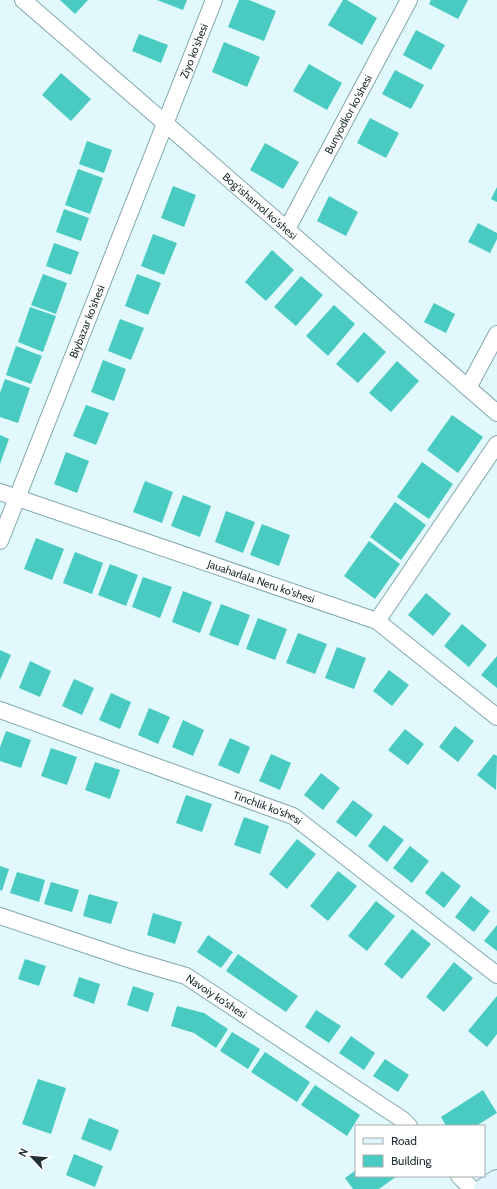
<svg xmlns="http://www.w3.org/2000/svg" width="497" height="1189" viewBox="0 0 497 1189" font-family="Cabin,sans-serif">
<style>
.building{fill:#49cbc2}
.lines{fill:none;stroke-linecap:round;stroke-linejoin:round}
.street-casing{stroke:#82a8ae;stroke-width:18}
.secondary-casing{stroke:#82a8ae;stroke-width:24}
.street{stroke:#fff;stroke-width:16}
.secondary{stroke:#e0f5fe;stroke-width:22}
.labels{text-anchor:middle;stroke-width:4;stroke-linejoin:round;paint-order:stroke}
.street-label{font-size:11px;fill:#213133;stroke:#fff}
</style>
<rect width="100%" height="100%" fill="#e1f9fd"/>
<path class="building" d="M60,0H88L75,14Z
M157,0H187L183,10Z
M239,0H249L276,11L264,41L228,27Z
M343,0H347L377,18L362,45L328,25Z
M431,0H468L458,19L429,4Z
M416,30L445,45L431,70L403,55Z
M139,34L168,45L161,63L132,51Z
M224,42L260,57L247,87L212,72Z
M309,64L342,83L327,110L293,91Z
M395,70L424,85L411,109L382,94Z
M61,73L91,99L71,121L42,95Z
M370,118L399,133L386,158L357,143Z
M87,141L112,150L104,173L79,164Z
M265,143L299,162L283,189L250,170Z
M78,169L103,178L90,214L65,205Z
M173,186L196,195L184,227L161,218Z
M497,187V202L491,199Z
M329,196L358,212L346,236L317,221Z
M64,209L89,218L81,241L56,232Z
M478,223L497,233V239L490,253L468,242Z
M153,234L177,243L164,275L141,266Z
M54,243L79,252L71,275L46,266Z
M272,250L294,270L266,301L245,282Z
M43,274L67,283L56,314L31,305Z
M137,274L161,283L148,315L125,306Z
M301,276L323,295L296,326L274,307Z
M434,303L455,314L446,333L424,322Z
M334,305L355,324L328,356L306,336Z
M30,307L56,316L43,352L18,342Z
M120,319L144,328L131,360L108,351Z
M364,332L386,352L358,383L336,364Z
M16,346L42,356L31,384L6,375Z
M103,360L126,369L114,401L91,392Z
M397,361L419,381L391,412L369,393Z
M5,379L30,388L18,423L0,417V393Z
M86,405L109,413L96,445L73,436Z
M452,415L483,437L458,473L427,450Z
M0,435L9,439L0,464Z
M66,452L89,461L77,493L54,484Z
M422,462L453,484L429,519L397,497Z
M145,481L173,492L162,523L133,512Z
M183,495L211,506L200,537L171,526Z
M395,502L426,525L401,560L370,537Z
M226,511L255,522L243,553L215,542Z
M262,524L290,535L279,566L250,555Z
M36,538L64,549L52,580L24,569Z
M369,541L400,564L375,599L344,576Z
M75,552L103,563L92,594L63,583Z
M110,564L138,575L126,606L98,595Z
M143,577L172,587L160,618L132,607Z
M183,591L212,602L200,633L172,622Z
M426,593L451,614L433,636L408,615Z
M221,604L250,615L238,646L209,635Z
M258,618L287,629L275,660L246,649Z
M462,624L487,645L469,667L444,646Z
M298,633L327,644L315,674L286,663Z
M337,647L366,658L354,689L325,678Z
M0,650L11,655L0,680Z
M497,656V688L481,675Z
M30,661L51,671L40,697L19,688Z
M389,670L409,685L392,706L373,691Z
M74,679L94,688L82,715L62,706Z
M111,693L131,702L120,729L99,720Z
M149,708L170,717L158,744L138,735Z
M183,720L204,730L193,756L172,747Z
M455,726L474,741L458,762L439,747Z
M405,729L424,744L408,765L388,750Z
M6,731L31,740L21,768L0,761V747Z
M230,738L250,747L239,774L218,765Z
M51,748L77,757L67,785L41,776Z
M271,754L291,763L280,790L259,781Z
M494,754L497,756L496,790L477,775Z
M95,762L120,770L110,799L85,790Z
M321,773L340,788L323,810L304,795Z
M186,795L212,804L202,832L176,823Z
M353,800L373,815L356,837L336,822Z
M244,817L269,826L260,854L234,845Z
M384,825L404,840L387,862L368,846Z
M297,839L316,854L287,889L269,874Z
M410,846L429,861L412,883L393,868Z
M0,866L9,869L2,891L0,890Z
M338,871L357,886L328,921L310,906Z
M442,871L461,886L444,908L425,893Z
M17,872L45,880L39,902L10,893Z
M51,882L79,890L72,912L44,904Z
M89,894L118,902L111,924L83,916Z
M471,896L490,911L474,932L455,917Z
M376,901L395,916L367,951L348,936Z
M153,913L182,922L175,944L147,935Z
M497,925V951L484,941Z
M412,929L431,944L402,979L384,964Z
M208,935L233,952L221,968L197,952Z
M238,954L298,996L286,1012L226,971Z
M25,959L46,966L39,986L18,979Z
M454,962L473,978L444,1012L426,997Z
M79,977L100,984L94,1004L73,996Z
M133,986L154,993L148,1012L127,1005Z
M497,996V1034L487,1047L468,1031Z
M177,1006L204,1013L228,1029L216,1048L194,1033L171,1026Z
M316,1010L341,1026L329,1043L305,1027Z
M232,1032L260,1049L248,1069L220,1051Z
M351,1036L375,1053L364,1070L339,1053Z
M265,1052L310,1082L297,1102L251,1072Z
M385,1059L409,1075L398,1092L373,1076Z
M38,1079L66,1088L51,1134L22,1124Z
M315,1085L360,1115L347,1136L301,1105Z
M483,1090L497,1113L476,1126H446L441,1117Z
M89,1118L119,1130L111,1151L81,1139Z
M74,1154L103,1166L95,1187L66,1175Z
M356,1170V1176H397L379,1189H353L345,1178Z"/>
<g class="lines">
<g class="street-casing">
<g id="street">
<path id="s1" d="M23,0L166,124L497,413"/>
<path id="s2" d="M287,229L409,0"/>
<path d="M468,388L497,334"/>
<path id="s3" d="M0,492L377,621L497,717"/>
<path id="s4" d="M0,541L214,0"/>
<path d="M377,621L497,444"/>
<path id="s5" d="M0,710L293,816L497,975"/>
<path id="s6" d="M0,916L128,959L186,976L403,1120L409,1126"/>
<path d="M459,1176L472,1189"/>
</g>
</g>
<g class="secondary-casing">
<path id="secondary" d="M485,1189L497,1181"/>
</g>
<use href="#street" class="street"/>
<use href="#secondary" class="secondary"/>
</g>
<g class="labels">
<g class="street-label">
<text dy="4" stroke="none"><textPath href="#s4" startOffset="527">Ziyo ko'shesi</textPath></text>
<text dy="4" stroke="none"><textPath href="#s2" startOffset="130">Bunyodkor ko'shesi</textPath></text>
<text dy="4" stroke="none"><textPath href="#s1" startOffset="314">Bog'ishamol ko'shesi</textPath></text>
<text dy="4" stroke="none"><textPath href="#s4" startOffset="236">Biybazar ko'shesi</textPath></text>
<text dy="4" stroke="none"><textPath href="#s3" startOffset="276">Jauaharlala Neru ko'shesi</textPath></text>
<text dy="4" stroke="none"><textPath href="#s5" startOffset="285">Tinchlik ko'shesi</textPath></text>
<text dy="4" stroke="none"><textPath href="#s6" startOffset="232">Navoiy ko'shesi</textPath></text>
</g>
</g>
<rect x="355" y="1125" width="130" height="52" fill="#ffffff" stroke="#a6adad"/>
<rect x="363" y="1138" width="20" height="6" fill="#e0f5fe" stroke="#a6adad"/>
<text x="391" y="1145" font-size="12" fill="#213133">Road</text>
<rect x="363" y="1155" width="20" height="12" fill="#49cbc2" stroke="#a6adad"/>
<text x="391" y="1165" font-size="12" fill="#213133">Building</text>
<g transform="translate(32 1157) rotate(296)" stroke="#ffffff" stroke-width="3" paint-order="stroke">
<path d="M0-3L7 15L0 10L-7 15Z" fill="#213133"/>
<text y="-6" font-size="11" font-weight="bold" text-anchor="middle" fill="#213133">N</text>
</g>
</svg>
